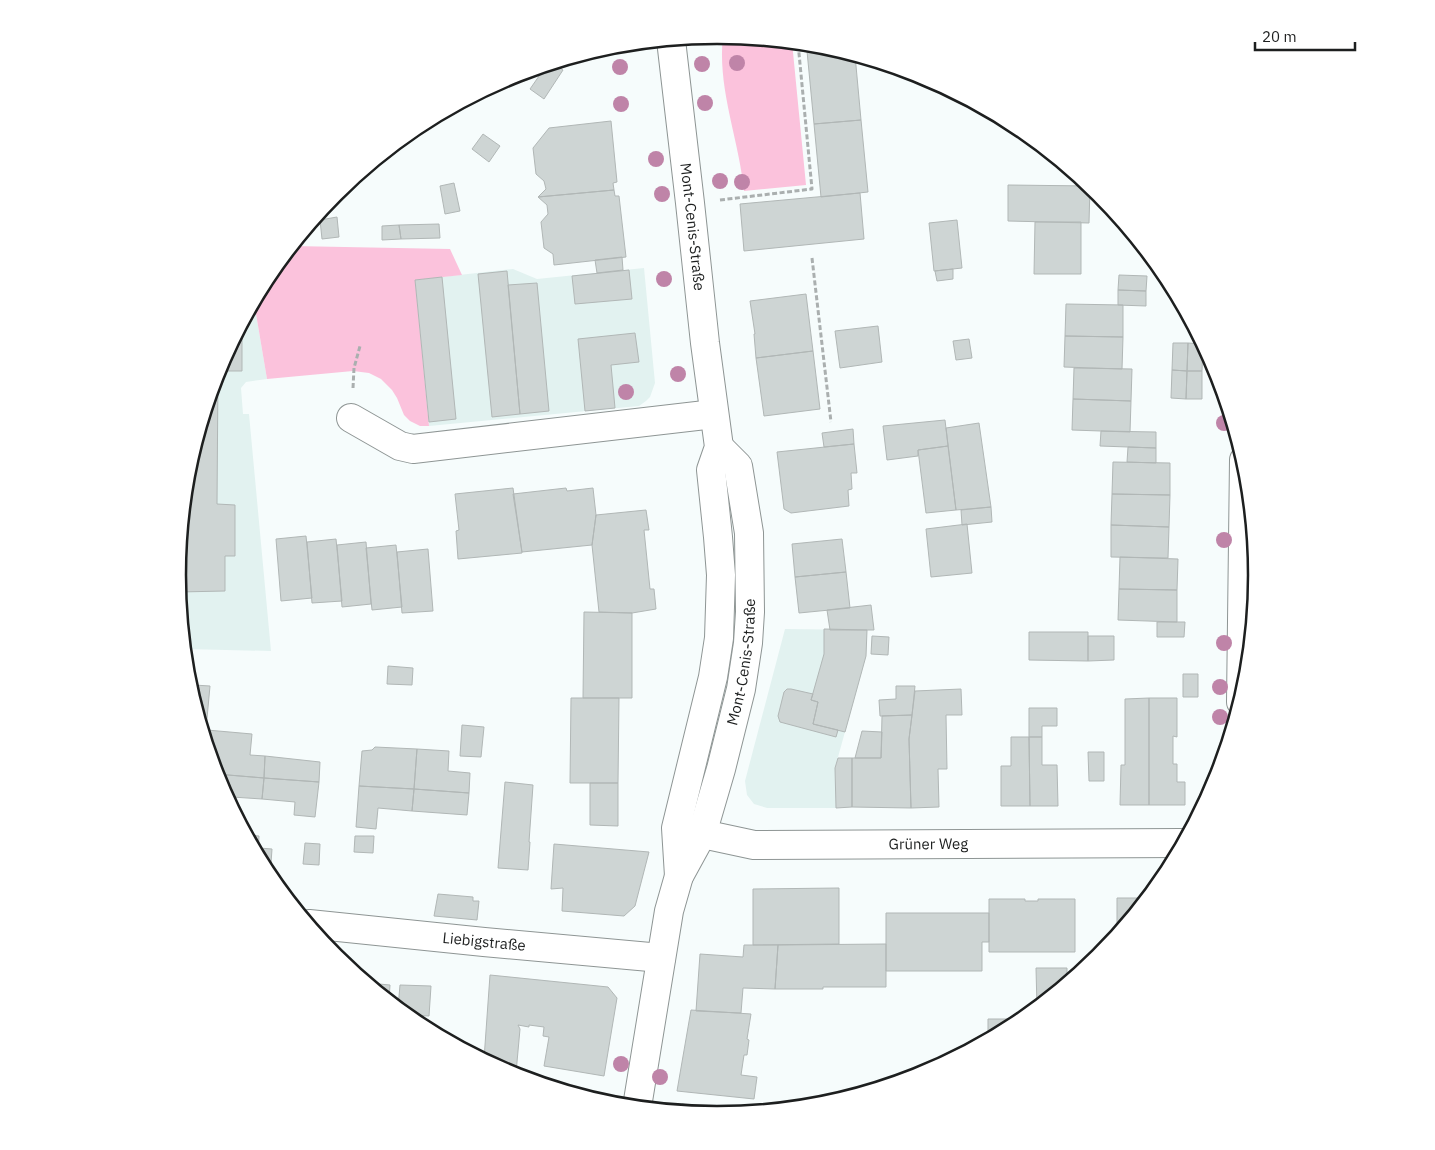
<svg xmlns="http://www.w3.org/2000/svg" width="1435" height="1150" viewBox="0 0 1435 1150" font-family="'IBM Plex Sans',sans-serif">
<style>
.built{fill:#e2f2f0}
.green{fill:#fbc2dc}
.building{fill:#ced5d4;stroke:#b1b7b6}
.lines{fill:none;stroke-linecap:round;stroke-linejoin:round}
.minor-casing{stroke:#8e9594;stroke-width:30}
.path{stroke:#aaafaf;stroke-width:3;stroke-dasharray:5 2.5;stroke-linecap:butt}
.minor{stroke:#fff;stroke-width:28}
.tree{fill:#bf84a8}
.labels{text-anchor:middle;stroke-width:4;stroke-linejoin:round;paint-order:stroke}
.street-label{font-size:15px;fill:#1d1f1f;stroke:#fff}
.rim{fill:none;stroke:#1d1f1f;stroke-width:2.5}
</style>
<rect width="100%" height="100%" fill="#f6fcfc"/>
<path class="built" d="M644,268L655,383L650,397L646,401L639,406L429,426L415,280L513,269L537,279Z
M254,302L267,379L246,382L241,388L243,414H249L271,651L185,649L178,575L188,469L219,368Z
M785,629L867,630L866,656L835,768L836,808H767L754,804L747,795L745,781Z"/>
<path class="green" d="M723,36L792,42L806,185L744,191C739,139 717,88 723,36Z
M292,246L450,249L462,275L415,280L429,426H420L410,421L404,415L397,398L392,390L381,379L369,373L353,371L267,379L254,302L269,275Z"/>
<path class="building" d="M807,44L823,45L833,48L807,51Z
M833,48L855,55L861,120L814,124L807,51Z
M553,63L563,70L544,99L530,89L546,66Z
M861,120L868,192L821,197L814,124Z
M611,121L617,182L613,183L614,190L538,197L546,189L544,181L536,174L533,148L549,128Z
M483,134L500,146L489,162L472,149Z
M454,183L460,211L445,214L440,186Z
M1008,185L1090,186L1089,223L1008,221Z
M614,190L615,196H619L626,257L554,265L553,254L544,248L541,222L548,214L547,205L538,197Z
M860,193L864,239L744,251L740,204Z
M337,217L339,237L322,239L320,220Z
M957,220L962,268L934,271L929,223Z
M1035,222H1081V274H1034Z
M439,224L440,238L401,239L399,225Z
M399,225L401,239L382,240V226Z
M622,257L623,270L597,273L595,260Z
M953,269V279L937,281L935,271Z
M629,270L632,299L575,304L572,276Z
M507,271L520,414L492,417L478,274Z
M1119,275L1147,276L1146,291L1118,290Z
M442,277L456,419L429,422L415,280Z
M537,283L549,411L520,414L508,285Z
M1118,290L1146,291V306L1118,305Z
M806,294L813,351L756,358L754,334H755L750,301Z
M1066,304L1123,305V337L1065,336Z
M878,326L882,362L840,368L835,331Z
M635,333L639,362L611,365L615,408L585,411L578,339Z
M237,334H242V371H218L217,504L235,505V556H225V591L179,592L178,575L188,469L219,368Z
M1065,336L1123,337L1122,369L1064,367Z
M969,339L972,358L956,360L953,341Z
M1173,343H1188L1187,371L1172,370Z
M1188,343L1203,344L1202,371H1187Z
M813,351L820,409L764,416L756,358Z
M1074,368L1132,369L1131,401L1073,399Z
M1172,370L1187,371L1186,399L1171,398Z
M1187,371H1202V399H1186Z
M1073,399L1131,401L1130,432L1072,430Z
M945,420L948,446L918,450V456L887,460L883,426Z
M979,423L991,507L956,510L946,428Z
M853,429L854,444L824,447L822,433Z
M1101,431L1156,432V448L1100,446Z
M854,444L857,473H851L852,489L848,490L849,506L791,513L784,509L777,452Z
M948,446L956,510L926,513L918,450Z
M1128,447L1156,448V463L1127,462Z
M1113,462L1170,463V495L1112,494Z
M513,488L522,553L458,559L456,531L459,530L455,494Z
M566,488L567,491L593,488L596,515L592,545L522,552L513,494Z
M1112,494L1170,495L1169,527L1111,525Z
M991,507L992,522L962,525L961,510Z
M646,510L649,530H644L650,589H654L656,609L632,613L599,612L592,545L596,515Z
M967,524L972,573L931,577L926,529Z
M1111,525L1169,527L1168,558L1111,557Z
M306,536L312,598L281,601L276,539Z
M336,539L342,601L312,603L307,542Z
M842,539L846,572L795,577L792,544Z
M366,542L371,604L342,607L337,545Z
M396,545L402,607L372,610L366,548Z
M428,549L433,611L402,613L397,552Z
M1120,557L1178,559L1177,590L1119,589Z
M846,572L850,608L799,613L795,577Z
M1119,589L1177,590V622L1118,620Z
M871,605L874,630H830L827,610Z
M584,612L632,613V698H583Z
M1157,622H1185L1184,637H1157Z
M824,629L867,630L866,656L845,732L813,724L818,702L811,700L824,654Z
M1029,632H1088V661L1029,660Z
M872,636L889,637L888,655L871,654Z
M1088,636H1114V660L1088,661Z
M388,666L413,668L412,685L387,684Z
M1183,674H1198V697H1183Z
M194,685L210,686L206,729H203L193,698Z
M896,686H915L912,715L880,716L879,700L896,699Z
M787,689H791L813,694L811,700L818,702L813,724L838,730L836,737L780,722L778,716L784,692Z
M961,689L962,715H946L947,769H938L939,807L911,808L909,739L915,691Z
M571,698H619L618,783H570Z
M1149,698V805H1120L1121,765H1125V699Z
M1149,698H1177V737L1173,736V764H1177V782H1185V805H1149Z
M1029,708H1057V726H1042V737H1029Z
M912,715L909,739L911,808L852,807V758H881L882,716Z
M462,725L484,727L481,757L460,756Z
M207,730L252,734L250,755L265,756L264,778L216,774L206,741Z
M862,731L882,732L881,758H855Z
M1011,737H1029L1030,806H1001V766H1011Z
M1029,737H1042V765H1057L1058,806H1030Z
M375,747L417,749L414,789L359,786L362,751L372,750Z
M417,749L449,751L448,771L470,773L469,793L414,789Z
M1088,752H1104V781H1089Z
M265,756L320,762L319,782L264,778Z
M838,758H852V807L836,808L835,768Z
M216,774L264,778L262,799L232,797V806L218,781Z
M264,778L319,782L315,817L294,815L295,802L262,799Z
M505,782L533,785L529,842H530L528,870L498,868Z
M590,783H618V826L590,825Z
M359,786L414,789L412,811L378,808L376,829L356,827Z
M414,789L469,793L467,815L412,811Z
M247,835L259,836L258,855Z
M355,836H374L373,853L354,852Z
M305,843L320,844L319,865L303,864Z
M554,844L649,852L635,906L624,916L562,911L563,888L551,889Z
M259,848L272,849L270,877L258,855Z
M839,888V944L753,945V889Z
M438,894L473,897V901H479L477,920L434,916Z
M1117,898H1148L1117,935Z
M989,899H1025V901H1038V899H1075V952H989Z
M886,913H989V942H982V971H886Z
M886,944V987H823V989H775L778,945Z
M744,945H778L775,989L743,988L741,1013L696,1011L700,954L743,957Z
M1036,968H1067V983L1037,1008Z
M490,975L608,987L617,998L604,1076L544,1066L549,1037L543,1036L544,1027L529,1025V1027L518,1025L520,1029L516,1073L507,1072L484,1059Z
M368,983L390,985L389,1000Z
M400,985L431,986L429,1016L407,1015L398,1008Z
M691,1010L751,1014L747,1039L749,1040L747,1055H744L741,1075L757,1077L754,1099L677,1091Z
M988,1019H1017V1024L988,1040Z
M570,1092L600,1097V1101Z
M682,1104L724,1110V1114L717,1115L681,1111Z"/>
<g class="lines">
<g class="minor-casing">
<g id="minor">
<path id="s1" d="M671,40L690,203L705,343L719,447L711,470L718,537L721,575L719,638L713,677L676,828L679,876"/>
<path d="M351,418L400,446L413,449L714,414"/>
<path d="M1241,702L1244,460"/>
<path id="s2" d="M684,830L754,845L1183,843"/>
<path id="s3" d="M309,924L484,942L661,958"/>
<path id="s4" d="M637,1107L669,911L679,876L702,834L721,769L741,689L748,643L750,612L749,533L738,466L719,447"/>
</g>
</g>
<path class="path" d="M720,200L812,189L798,43
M812,258L831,422
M353,388L354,368L360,346"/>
<use href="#minor" class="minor"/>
</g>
<g class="tree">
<circle cx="737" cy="63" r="8"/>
<circle cx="702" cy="64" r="8"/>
<circle cx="620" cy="67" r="8"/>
<circle cx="705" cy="103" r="8"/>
<circle cx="621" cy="104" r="8"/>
<circle cx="656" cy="159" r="8"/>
<circle cx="720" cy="181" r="8"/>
<circle cx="742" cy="182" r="8"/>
<circle cx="662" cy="194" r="8"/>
<circle cx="664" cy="279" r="8"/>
<circle cx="678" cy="374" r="8"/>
<circle cx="626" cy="392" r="8"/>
<circle cx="1224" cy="423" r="8"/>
<circle cx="1224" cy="540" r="8"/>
<circle cx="1224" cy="643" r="8"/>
<circle cx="1220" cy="687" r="8"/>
<circle cx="1220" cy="717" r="8"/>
<circle cx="621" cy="1064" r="8"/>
<circle cx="660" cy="1077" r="8"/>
</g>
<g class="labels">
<g class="street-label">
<text dy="5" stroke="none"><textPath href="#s1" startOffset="188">Mont-Cenis-Straße</textPath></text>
<text dy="5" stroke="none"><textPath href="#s4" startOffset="460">Mont-Cenis-Straße</textPath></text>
<text dy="5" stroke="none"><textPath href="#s2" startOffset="246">Grüner Weg</textPath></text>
<text dy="5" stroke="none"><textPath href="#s3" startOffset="176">Liebigstraße</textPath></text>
</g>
</g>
<path d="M0 0H1435V1150H0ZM186 575a531 531 0 1 1 1062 0a531 531 0 1 1-1062 0Z" fill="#fff" fill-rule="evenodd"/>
<path class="rim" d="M186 575a531 531 0 1 1 1062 0a531 531 0 1 1-1062 0Z"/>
<path d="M1255 42v8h100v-8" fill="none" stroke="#1d1f1f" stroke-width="2.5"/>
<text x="1262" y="42" font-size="15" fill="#1d1f1f" stroke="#ffffff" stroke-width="4" paint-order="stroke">20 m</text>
</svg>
